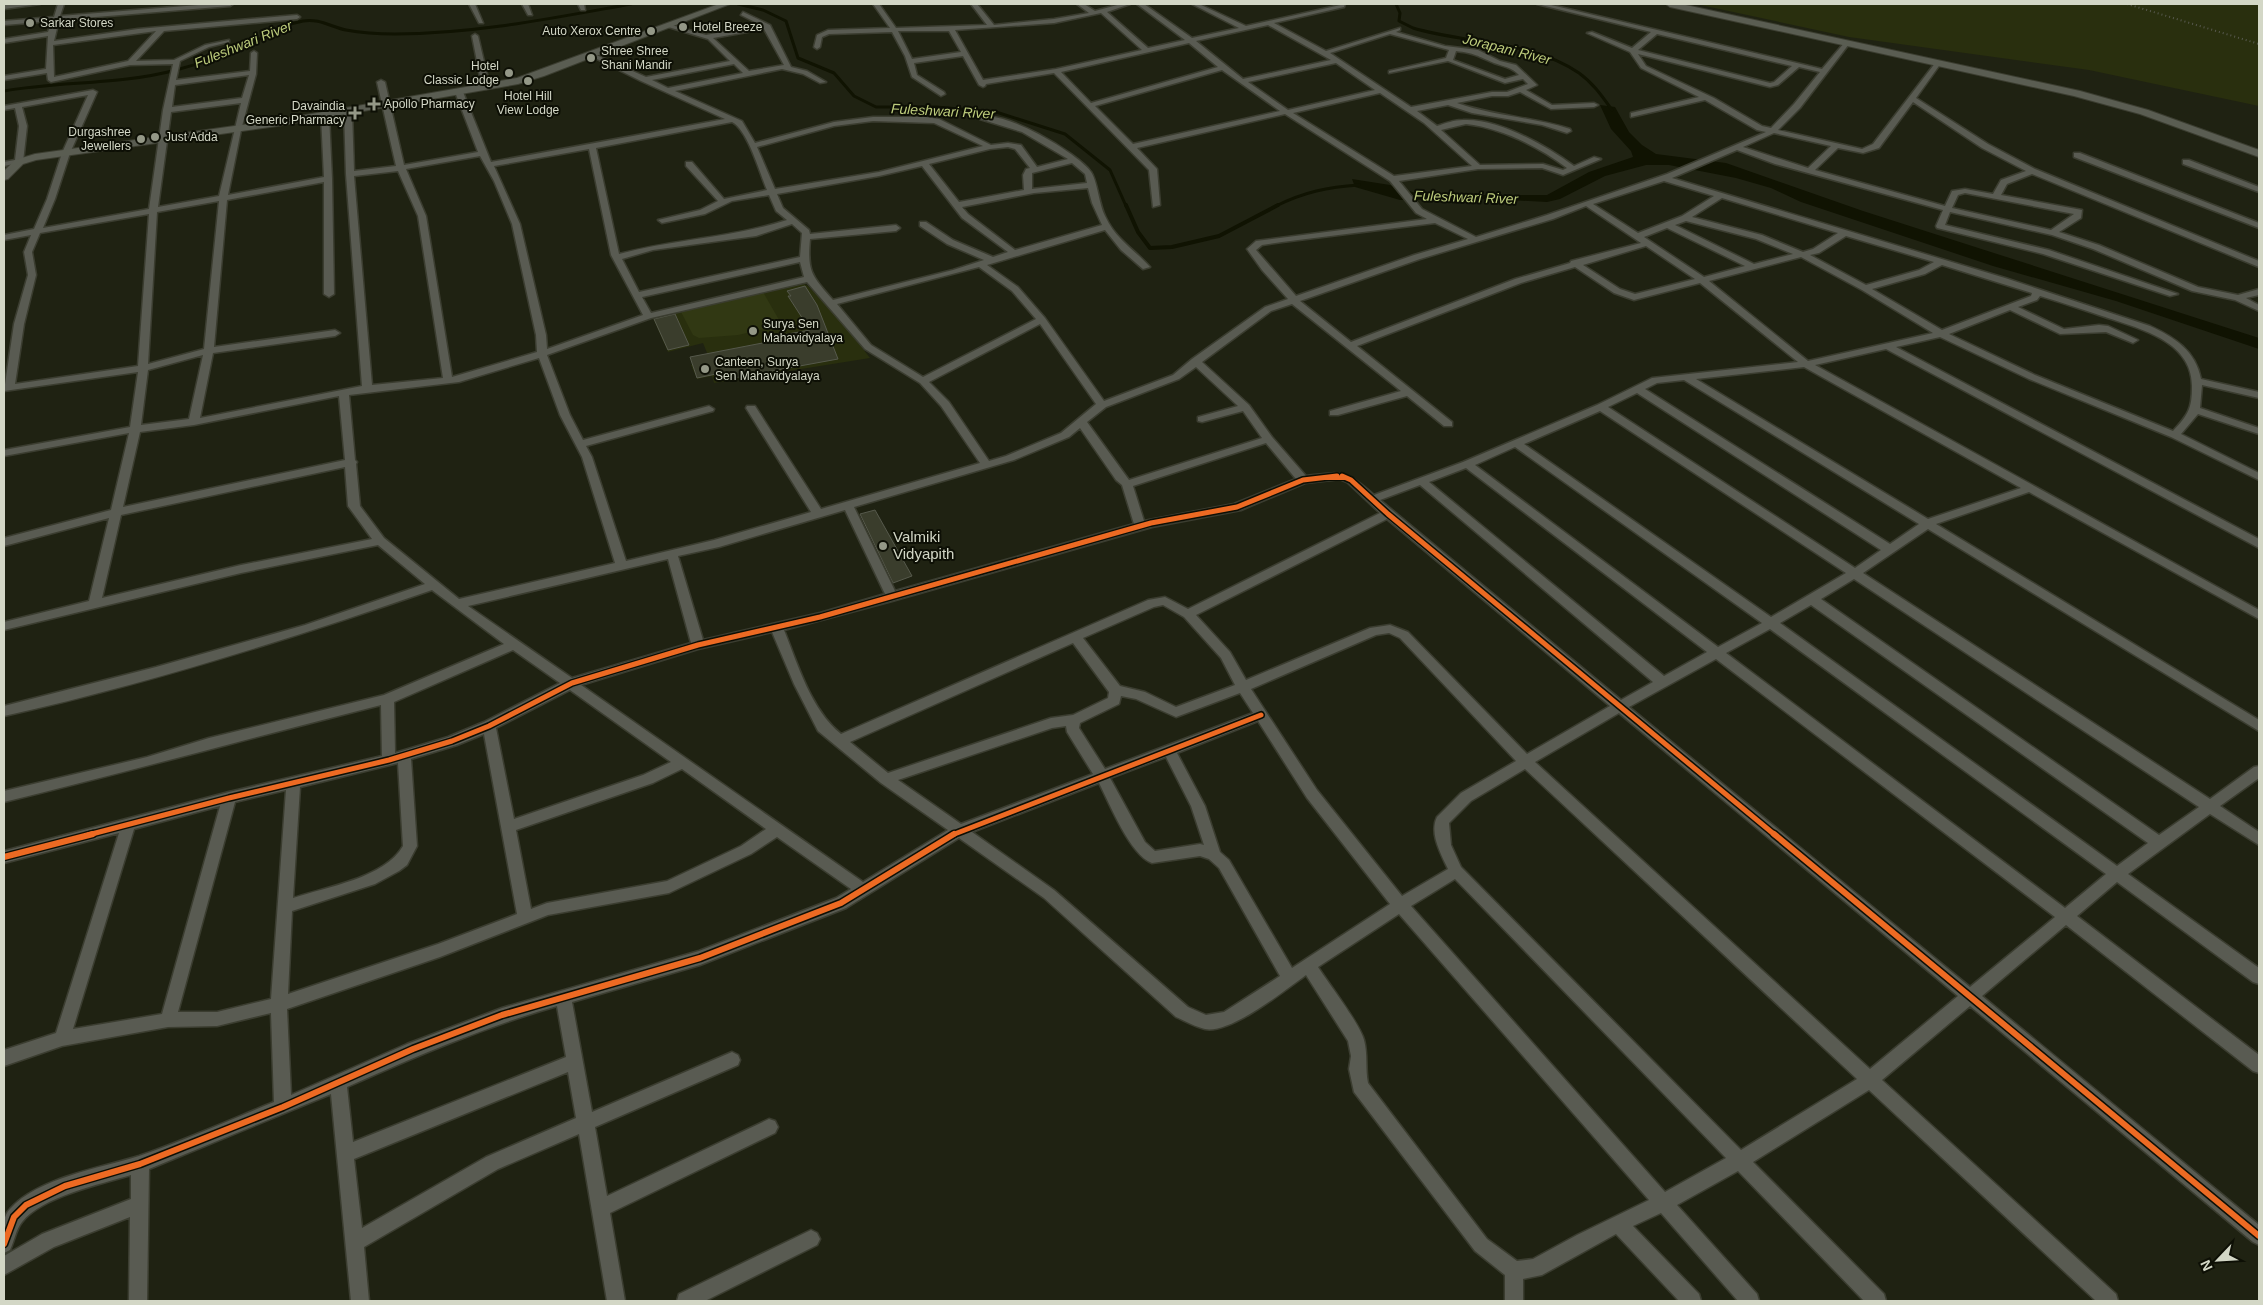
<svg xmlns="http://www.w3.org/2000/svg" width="2263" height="1305" viewBox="0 0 2263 1305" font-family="Helvetica,sans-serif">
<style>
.built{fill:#292f0e}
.green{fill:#313813}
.water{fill:#101302}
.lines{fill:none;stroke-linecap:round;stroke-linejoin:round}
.stream-far1{stroke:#101302;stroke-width:3}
.stream{stroke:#101302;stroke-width:4}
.building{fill:#3a3d2c;stroke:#56594c}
.minor-casing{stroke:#3b3d30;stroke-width:3}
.secondary-casing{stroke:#3b3d30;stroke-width:2}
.minor{fill:#595b52;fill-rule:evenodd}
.secondary{fill:#5a5d52;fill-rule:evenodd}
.rail{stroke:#57594e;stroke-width:2;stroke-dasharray:1 3;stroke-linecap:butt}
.cycleway-far2-casing{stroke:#0d0f05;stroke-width:6}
.cycleway-far1-casing{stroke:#0d0f05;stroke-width:8}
.cycleway-casing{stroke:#0d0f05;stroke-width:9}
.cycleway-far2{stroke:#ed6a23;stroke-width:4}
.cycleway-far1{stroke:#ed6a23;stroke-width:5}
.cycleway{stroke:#ed6a23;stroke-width:6}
.poi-dot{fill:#949887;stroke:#0d0f05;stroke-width:2}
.labels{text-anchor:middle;stroke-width:4;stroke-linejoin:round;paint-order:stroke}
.far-poi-label{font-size:12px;fill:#d3d7c6;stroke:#0d0f05;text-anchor:start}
.far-water-label{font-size:14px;font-style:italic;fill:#bdcc7c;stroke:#0d0f05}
.poi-label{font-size:15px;fill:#d3d7c6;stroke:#0d0f05;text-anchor:start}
</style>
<rect width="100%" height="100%" fill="#1f2212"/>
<path class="built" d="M1696,4H2259V106L2089,70L1849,37Z
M804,284L808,286L839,318L870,358L714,383L712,376L697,379L691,365L710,360L703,343L668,352L652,316Z"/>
<path class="green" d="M763,292L782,325L738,335L699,338L693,335L680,310Z"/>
<path class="water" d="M1600,105L1615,107L1629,132L1642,145L1656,154L1726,163L1863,211L2259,338V349L2116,301L1993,266L1801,202L1771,188L1736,178L1669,165H1646L1605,176L1560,199L1547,202L1491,199L1400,200L1355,187L1352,179L1390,185L1422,195H1547L1589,172L1633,157L1631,151L1611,129Z"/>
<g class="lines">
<path class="stream-far1" d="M738,4L763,10L786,21L798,58L834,73L854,96L876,107H936L996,112L1065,134L1110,170L1126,206
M1396,4L1400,13L1399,21L1413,28C1466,44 1531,40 1579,73C1593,83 1602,96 1612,110
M4,91C61,81 120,85 176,70C203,63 229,54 254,42C270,34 285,24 303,21C319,18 331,27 346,30C362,33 379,34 395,34C475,34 553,18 631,4
M1276,206C1304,192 1328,187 1359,185"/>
<path class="stream" d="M1126,205L1138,232L1150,248L1172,247L1219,236L1278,205"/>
</g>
<path class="building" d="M805,286L817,305L838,359L723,380L721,373L697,378L690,357L778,340L777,336L810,330L788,296H791L787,291Z
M675,314L689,345L668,350L654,319Z
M875,510L912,576L893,583L860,514Z"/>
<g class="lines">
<g class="minor-casing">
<path id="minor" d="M19,4H40L4,9V5Z
M58,4H64L60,16L211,4H233L230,6L59,20L54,41L138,29L297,15L300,17L297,19L164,31L136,61L174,60L205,45L229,40V42L209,47L180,61L176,80L250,71L251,53L254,51L257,53L256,74L241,130L228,195L324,177L321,115L325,113L329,115L332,179L334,294L329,297L324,294V182L227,200L214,347L335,330L340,333L335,336L213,353L200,418L362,386L346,174L344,111L348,109L352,111L354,171L396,166L377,82L381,80L385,82L404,165L478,152L455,92L459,90L463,92L491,162L725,119L641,81L589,55L594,54L646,77L730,61L708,39L665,26L668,24L706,35L761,25L741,15L743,12L770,25L791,67L807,71L826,82L820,83L803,74L782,69L675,91L742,121L755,143L834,122L873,117H925L939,119L991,145L1008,143L1021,145L1037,167L1068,159L1022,132L980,119C999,106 1079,154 1091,172C1097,180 1099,204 1105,216C1116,240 1134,249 1150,267L1143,269L1121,250L1105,230L987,265L1018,287L1045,318L1104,401L1173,375L1192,359L1265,307L1288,299L1262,270L1247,249L1256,241L1427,219L1416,213L1390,181L1285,114L1137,148L1157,169L1160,205L1153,207L1149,170L1054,73L986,84L985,86L983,87L979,85L963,56L914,63L917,75L944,92L945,94L941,96L912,77L905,56L892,32L829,34L822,37L820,47L817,49L814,47L817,35L828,30L890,28L873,4H879L896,28L987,25L971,4H977L994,25L1054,19L1089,13L1077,4H1084L1095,11L1121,4H1130L1107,12L1148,48L1185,40L1137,4H1144L1192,38L1239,28L1192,4H1199L1246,26L1345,4L1344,7L1274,23L1326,51L1400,28V30L1396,32L1445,46L1478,50L1500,61L1516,65L1537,85L1526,90L1552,105L1594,103L1598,105L1594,107L1551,109L1520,92L1508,96H1492L1457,103C1493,116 1533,117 1570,129L1571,131L1567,133L1542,125L1472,113L1448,105L1417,111L1437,126C1446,123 1454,120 1463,120C1498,118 1547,146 1574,166L1594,157L1601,159L1563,175L1542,168L1478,169L1399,181L1422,209L1476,237L1547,215L1667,174L1766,132L1757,130L1705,100L1631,117V113L1699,97L1641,68L1630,52L1587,33L1592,32L1632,48L1651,32L1537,4H1547L1822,69L1845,42H1849V44L1800,108L1778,130L1862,149L1873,144L1936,62H1940L1941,63L1916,98L1988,144L2035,169L2259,261V267L2032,174L2007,184L2001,195L2082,210L2081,218L2059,232L2099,245L2198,287L2238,295L2259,289V295L2246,298L2259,305V311L2235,300L2192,291L2093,249L2052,235L1950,212L1945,225L2049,250L2178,294L2170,296L2043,254L1937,228L1936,226L1943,210L1775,164L1737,150L1672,178L2005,278L2150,326C2174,337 2196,351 2201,379L2259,392V398L2202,385L2200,408L2259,428V434L2198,414L2181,434L2259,473V480L2171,437L2029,379L1940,337L1896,347L2259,539V548L1886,349L1815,365L2259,610V619L2029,492L1936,524L2259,720V731L1928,529L1863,573L2210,799L2254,767L2259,766V778L2220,806L2259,832V845L2210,814L2128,874L2259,968V984L2253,982L2117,882L2077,916L2259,1055V1073L2253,1071L2066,925L1982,996L2259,1225V1245L2253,1242L1970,1006L1882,1080L2116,1294L2118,1301H2096L1869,1090L1753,1162L1884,1294L1886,1301H1864L1738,1171L1677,1205L1757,1294L1759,1301H1738L1661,1213L1633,1226L1699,1294L1701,1301H1679L1616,1234L1542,1275L1523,1279V1301H1505V1275L1475,1251L1354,1092L1349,1069L1351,1056L1348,1041L1306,975C1285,990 1231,1034 1205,1029C1196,1027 1185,1021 1176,1017L1044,898L959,838L846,908L700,965L572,1002L592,1112L732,1052L738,1055L740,1060L738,1065L595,1127L607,1196L769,1119L775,1121L778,1127L775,1133L610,1213L625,1301H607L579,1134L498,1169L364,1247L369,1301H351L331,1094L149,1169L147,1301H129L130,1217L54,1247L4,1275V1256L42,1234L131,1199V1175C101,1184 41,1197 22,1222C16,1229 14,1242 10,1250L4,1253C3,1240 0,1219 10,1209C37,1178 101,1168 139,1156C185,1140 230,1120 274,1102L271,1013L217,1026L168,1027L62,1046L4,1066V1050L56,1033L119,833L4,863V851L229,792L382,756L381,705C255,737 130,771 4,802V791L147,757L209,738L384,695L504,644L432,590C293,638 148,684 4,716V706L156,667L305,625L425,584L378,545L241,573L4,630V622L89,601L109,518L4,546V538L111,510L129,433L4,456V450L130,427L138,372L4,391L14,324L28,275L24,252L31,235L4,240V235L34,229L47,199L62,153L88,95L22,107L27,126L23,162L4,166V162L15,160L19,126L15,108L4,110V106L93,90L97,92L70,153L55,199L43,228L149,209L163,110L173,64L130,65L51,82L48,80L47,73L4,80V76L46,69L48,36L4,43V39L48,32L52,21L4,25V21L54,17ZM1101,13L1142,50L1056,69L983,80L955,30L1054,23ZM1268,25L1331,60L1243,79L1196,41ZM764,29L784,65L749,71L713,38ZM156,31L128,61L54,77L53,45ZM898,31H949L961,52L912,59ZM1390,34L1449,50L1446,58L1389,71V73L1448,61L1505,83L1523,79L1528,84L1507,92H1492L1411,107L1330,53ZM1657,34L1792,66L1774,82L1770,83L1638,50ZM1189,43L1218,67L1091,103L1061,72ZM1456,51C1474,53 1478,56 1494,63C1505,67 1511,67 1519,75L1505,79L1453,60ZM1638,54L1770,87L1778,85L1799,67L1820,72L1794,104L1771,128L1762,126L1714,98L1646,66ZM1336,63L1375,90L1288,110L1248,82ZM734,64L743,73L668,88L652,80ZM1222,70L1280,111L1133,144L1095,106ZM249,75L242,98L172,107L175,85ZM1380,93L1424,123L1472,166L1394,176L1293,113ZM1913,102L1982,148L2026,171L2001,180L1993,194L1965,189L1952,191L1945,206L1815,170L1838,148L1863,153L1879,148ZM241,103L219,196L158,207L171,112ZM873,121L934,123L983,146L879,172L775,189L757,147L834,126ZM732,122C748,130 760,174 767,190L724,199L692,162H686V166L718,201L700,210L658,220L662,223L705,214L732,201L769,195L776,211L787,220C732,238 675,239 619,254L596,148ZM1466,124C1502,128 1539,147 1567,168L1563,170L1543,164L1480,165L1441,130ZM1774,133L1831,146L1808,168L1743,147ZM1008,147L1015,149L1030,168L1026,169L1023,175L1024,190L959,202L929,164L990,149ZM589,149L611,255L643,315L547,349L546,335L520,224L494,166ZM480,156L494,181L512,224L536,335L537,352L452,377L426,216L406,169ZM1072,163L1085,174L1087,183L1032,189V173ZM922,166L962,218L1008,252L993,257L953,240L926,222H920V226L947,244L984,260L953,270L833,300C812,276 807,272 810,239L896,231L900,228L896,225L810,234L809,230L783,208L777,194L879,176ZM398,171L418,216L443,378L372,385L354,176ZM1664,181L1714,196L1682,216L1638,233L1593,204ZM1088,188L1092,203L1102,225L1015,250L968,214L962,207L1034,193ZM1965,193L2074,214L2051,230L1952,208L1958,195ZM1722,198L1838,233L1813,249L1803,252L1762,235L1692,217ZM219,201L204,349L148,364L157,212ZM1586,206L1641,243L1571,261L1570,263L1515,279L1351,342L1300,301L1420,259L1553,219ZM149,214L138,366L15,384L24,324L36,275L32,252L40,233ZM1686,221L1756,239L1793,254L1754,264L1675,225ZM1435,223L1468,239L1414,255L1296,296L1256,250L1262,245L1282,242ZM792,224L802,233L800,257L639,292L622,259L653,250L756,236ZM1667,228L1745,266L1704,277L1644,237ZM1846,236L1934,262L1919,270L1866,285L1810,255L1819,253ZM1646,246L1695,279L1635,294L1620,289L1583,265ZM1801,257L1862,290L1933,333L1808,361L1709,281ZM800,262L804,277L651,313L642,297ZM1942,265L2032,293L2031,296L1942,330L1872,289L1925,274ZM979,267L1012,291L1036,319L923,377L871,345L837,304ZM1575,267L1614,293L1634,300L1700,283L1798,362L1652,378L1597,405L1463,462L1374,495C1345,469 1342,472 1306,476L1272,437L1249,405L1202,362L1271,311L1292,304L1401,391L1330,411V415H1338L1407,396L1444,426H1452V422L1357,346L1521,283ZM807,282L865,349L920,383L941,406L980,463L821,509L755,406H747L746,408L811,512L714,540L626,561L592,457L586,446L713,411L714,409L709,406L583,440L570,415L547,355L651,318ZM2040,296C2061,302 2081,309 2102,316C2137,328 2193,340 2192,387C2192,409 2188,415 2173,431L2035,375L1949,334L2010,310L2060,334L2106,332L2133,343L2138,340L2108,326L2099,325L2064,329L2018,307L2037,300ZM1040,324L1096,404L1061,433L1006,456L989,461L949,402L929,382ZM203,355L189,419L141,425L148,370ZM539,358L560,415L582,457L615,563L459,599L384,538L360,506L356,464L357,462L355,460L349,395L459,382ZM1196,367L1238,406L1198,417V421L1202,422L1243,411L1262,438L1129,480L1087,422L1106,407L1179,379ZM1804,367L2021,488L1928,519L1696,379ZM1684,380L1919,524L1890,544L1645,389L1657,383ZM1637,393L1881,550L1855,568L1608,407ZM339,396L345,460L123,507L140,432L194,425ZM1600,411L1846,573L1771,617L1524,444ZM1080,428L1116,480L1122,485L1134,524L895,591L854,507L1014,460L1069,437ZM1266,443L1296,479L1234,504L1144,521L1133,486ZM1515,447L1762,623L1718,647L1475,465ZM345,467L348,506L372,539L241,565L102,598L121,515ZM1466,468L1707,652L1664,676L1429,482ZM1340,479L1347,482L1380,513L1188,609L1165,597L1148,600L841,734C811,710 798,665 784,630L892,601L1152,527L1241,510L1305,483ZM1420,485L1653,682L1621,700L1380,500ZM845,510L885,594L820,613L703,640L678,556L719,547ZM1387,519L1610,706L1527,754L1408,632L1390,625L1370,628L1246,680L1230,652L1196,615ZM668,559L691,643L572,678L468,606ZM1854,579L2199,807L2159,835L1821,599ZM1163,605L1184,617L1221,658L1235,685L1176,707L1145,692L1120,686L1083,638L1154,607ZM1811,605L2148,843L2117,866L1780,623ZM1770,629L2106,874L2065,908L1726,653ZM772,632L794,684L818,731L881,783L948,830L863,882L581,685L698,649ZM1389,633L1400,638L1516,761L1461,793L1437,817C1429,833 1441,854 1448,869L1402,896L1317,790L1251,689L1376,635ZM1073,643L1109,692L1108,698L1073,715L1051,718L888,773L850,742ZM513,650L560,683L484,722L448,737L395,753L394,702ZM1716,659L2055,917L1970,987L1629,707ZM570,690L671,762L643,775L514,819L496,728ZM1240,693L1253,713L1105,769L1079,728L1080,723L1119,704L1121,696L1136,699L1176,717ZM1619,713L1958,996L1870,1069L1535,762ZM1258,721L1307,798L1390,904L1292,968L1229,860L1220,852L1205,806L1177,753ZM1066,726L1067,732L1093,774L961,824L898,780L1052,728ZM484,734L517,914L438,944L288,994L292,911L375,884L399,871L407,865L417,846L411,759L457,745ZM1166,757L1191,806L1204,845L1200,844L1155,851L1145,842L1110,778ZM398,763L403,846C385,878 326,887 293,898L300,787ZM682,769L766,829L741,846L667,881L547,903L531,909L516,830L653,783ZM1525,769L1857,1079L1741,1150L1461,867L1451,845L1449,823L1471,801ZM1099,783C1110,804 1130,855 1152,863L1200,856L1209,859L1219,868L1280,976L1224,1012L1206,1015L1188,1007L1054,890L972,832ZM286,790L271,999L217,1012H178L235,802ZM220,806L162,1014L73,1029L134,829ZM777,837L851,889L836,898L699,951L502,1008L407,1044L291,1095L287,1009L440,957L548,915L669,893L751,854ZM1455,879L1726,1158L1665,1192L1411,906ZM1399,914L1649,1200L1577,1235L1533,1259L1517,1261L1487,1239L1368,1083C1365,1068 1368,1055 1364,1040C1360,1024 1329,984 1318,967ZM557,1006L566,1057L353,1142L347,1087C416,1056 485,1027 557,1006ZM568,1072L576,1118L486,1157L362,1228L354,1159Z
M469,4H475L483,23H479Z
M522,4H528L532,15H528Z
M578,4H584L585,10H581Z
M475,34L478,36L490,87L486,89L482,87L472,36Z
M2074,153H2080L2259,223V228L2074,157Z
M2183,160H2189L2259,187V192L2183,164Z
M811,1230L817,1233L820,1239L817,1245L705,1301H677L679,1294Z"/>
</g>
<g class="secondary-casing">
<path id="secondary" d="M719,4H730L544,76L518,84L277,126L36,160L23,164L8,179L4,180V171L15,160L35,154L277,120L517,78Z
M1666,4H1681L2080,91L2148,110L2259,150V157L2140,114L2074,96L1670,7Z"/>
</g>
<use href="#minor" class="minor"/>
<use href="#secondary" class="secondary"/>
<path class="rail" d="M2127,4L2259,44"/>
<g class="cycleway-far2-casing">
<path id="cycleway-far2" d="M1325,478H1345"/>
</g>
<g class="cycleway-far1-casing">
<path id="cycleway-far1" d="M1342,476L1351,480L1388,514L1775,835
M88,835L229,798L389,760L452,741L489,726L572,683L698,645L820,617L1151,523L1237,507L1303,480L1337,476
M952,835L1261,715"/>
</g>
<g class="cycleway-casing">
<path id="cycleway" d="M1774,834L2259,1236
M4,857L93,834
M4,1244L14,1217L26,1205L65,1186L140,1164L283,1107L413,1049L502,1015L700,958L841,903L954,834"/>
</g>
<use href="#cycleway-far2" class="cycleway-far2"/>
<use href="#cycleway-far1" class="cycleway-far1"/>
<use href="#cycleway" class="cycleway"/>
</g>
<g class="poi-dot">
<circle cx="30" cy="23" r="5"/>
<circle cx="683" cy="27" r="5"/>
<circle cx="651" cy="31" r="5"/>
<circle cx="591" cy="58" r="5"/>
<circle cx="509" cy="73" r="5"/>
<circle cx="528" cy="81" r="5"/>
<path d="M371.5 96.5h5v5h5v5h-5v5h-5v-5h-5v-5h5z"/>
<path d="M352.5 105.5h5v5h5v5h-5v5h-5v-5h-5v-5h5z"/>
<circle cx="155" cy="137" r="5"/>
<circle cx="141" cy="139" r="5"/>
<circle cx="753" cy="331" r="5"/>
<circle cx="705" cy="369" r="5"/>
<circle cx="883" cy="546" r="5"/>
</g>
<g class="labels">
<g class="far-poi-label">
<text x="40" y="27">Sarkar Stores</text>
<text x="693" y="31">Hotel Breeze</text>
<text x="641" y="35" text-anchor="end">Auto Xerox Centre</text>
<text x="601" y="55">Shree Shree<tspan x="601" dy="14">Shani Mandir</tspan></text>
<text x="499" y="70" text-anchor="end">Hotel<tspan x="499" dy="14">Classic Lodge</tspan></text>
<text x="528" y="100" text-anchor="middle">Hotel Hill<tspan x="528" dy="14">View Lodge</tspan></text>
<text x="384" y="108">Apollo Pharmacy</text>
<text x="345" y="110" text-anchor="end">Davaindia<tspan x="345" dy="14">Generic Pharmacy</tspan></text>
<text x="131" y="136" text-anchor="end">Durgashree<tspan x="131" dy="14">Jewellers</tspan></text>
<text x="165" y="141">Just Adda</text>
<text x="763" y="328">Surya Sen<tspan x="763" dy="14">Mahavidyalaya</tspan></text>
<text x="715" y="366">Canteen, Surya<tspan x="715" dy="14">Sen Mahavidyalaya</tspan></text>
</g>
<g class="far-water-label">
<text transform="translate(243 44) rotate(-22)" y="5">Fuleshwari River</text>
<text transform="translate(1507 49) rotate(14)" y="5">Jorapani River</text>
<text transform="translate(943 111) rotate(3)" y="5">Fuleshwari River</text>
<text transform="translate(1466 197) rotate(2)" y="5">Fuleshwari River</text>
</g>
<g class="poi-label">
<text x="893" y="542">Valmiki<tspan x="893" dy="17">Vidyapith</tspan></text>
</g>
</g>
<rect width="2263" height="1305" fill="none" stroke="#d3d7c6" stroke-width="10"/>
<g transform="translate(2218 1260) rotate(245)" stroke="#0d0f05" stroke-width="4" paint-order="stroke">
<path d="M0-4L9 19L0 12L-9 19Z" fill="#d3d7c6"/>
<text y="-8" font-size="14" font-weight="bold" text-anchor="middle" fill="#d3d7c6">N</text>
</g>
</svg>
